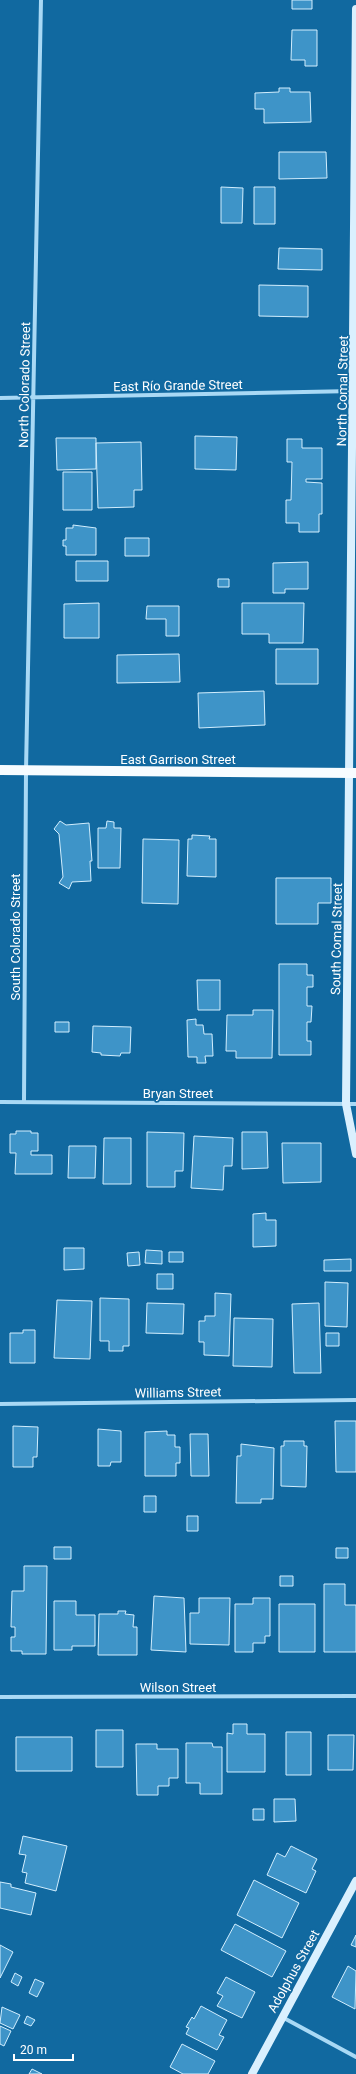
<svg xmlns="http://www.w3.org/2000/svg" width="356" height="2074" viewBox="0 0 356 2074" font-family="Roboto,sans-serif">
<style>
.building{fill:#3e94c8;stroke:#d2eefe}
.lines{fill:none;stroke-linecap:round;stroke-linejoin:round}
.street{stroke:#a9d9f5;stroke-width:4}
.secondary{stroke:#daf0fe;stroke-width:8}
.primary{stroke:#f7fcff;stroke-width:10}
.labels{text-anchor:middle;stroke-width:3.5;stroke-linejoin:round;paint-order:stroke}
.street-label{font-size:13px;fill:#fff;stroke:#1169a0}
</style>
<rect width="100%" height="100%" fill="#1169a0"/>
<path class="building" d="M292,0H312V9H292Z
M292,30H317V66H305V60H291Z
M279,88H290V92H310L311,122L264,123V109H255V93L279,92Z
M279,152H326L327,178L279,179Z
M221,187L243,188L242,223H221Z
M254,187H275V224H254Z
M279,248L322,249V270L278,269Z
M259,285L308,286V317L259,316Z
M195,436L237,437L236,470L195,469Z
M56,438H96V469L57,470Z
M287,439H302V448H322V479H306V482L322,483V514H319V532H299V523H286V500H291L292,462H287Z
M141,442L142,490H134V507L98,508L96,443Z
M63,472H92V510H63Z
M73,525L96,528V555H66V546H63V540H66V528H73Z
M125,538H149V556H125Z
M76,561H108V581H76Z
M308,562V589H285V593H273V563Z
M218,579H229V587H218Z
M99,603V638H64V604Z
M242,603H304L303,643H269V634H242Z
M147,606H179V636H166V619H146Z
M276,649H318V684H276Z
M179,654L180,682L117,683V655Z
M264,691L265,725L199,728L198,693Z
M60,821L66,825L89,823L92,861H90L91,881L72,882L69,889L59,883L63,877L59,834L54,829Z
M107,821L114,822V828H121L120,868H98V828H106Z
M192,835L210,836L209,839H216V877L187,876L188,839H192Z
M143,839L179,840L178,904L142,903Z
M276,878H331V903H318V924H276Z
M279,964H307V975H313V987H307V1006H312L311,1022H307V1041H311V1055H279Z
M197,980H220V1010H198Z
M253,1010H273L272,1058H236V1051H226L227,1015H253Z
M196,1019V1025H203L204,1034H212L213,1056H205L206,1063H197V1057H188L187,1020Z
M55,1022H69V1032H55Z
M93,1026L131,1027L130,1053H121L120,1056L101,1055V1053L92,1052Z
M16,1131H31V1133H38V1151H31V1155H52V1174H15L16,1153H10V1134H16Z
M147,1132L184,1133L183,1171H175V1187H147Z
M242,1132H267L268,1168L242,1169Z
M194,1136L233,1138L232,1166H224L223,1190L191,1188Z
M104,1138H131V1184H103Z
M282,1143H321V1182L283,1183Z
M69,1146H96L95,1178H68Z
M266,1213V1220H276V1246L253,1247V1214Z
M64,1248H84V1269L64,1270Z
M146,1250L162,1251V1264L145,1263Z
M139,1252L140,1265L128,1266L127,1253Z
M169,1252H183V1262H169Z
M351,1259V1271H324V1260Z
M157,1274H173V1289H157Z
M325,1282L348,1283L347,1327L325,1326Z
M215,1293L231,1294L229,1356L204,1355V1342H199V1321H205V1316H215Z
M100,1298L129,1299V1346H123V1351H109V1341H100Z
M57,1300L92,1301L90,1359L54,1358Z
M147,1303L184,1304L183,1334L146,1333Z
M319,1303L321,1373H294L292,1304Z
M234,1318L273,1319L272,1367L233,1366Z
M23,1330H35V1363H10V1333H23Z
M326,1333H339V1346H326Z
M335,1421H356V1472H336Z
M13,1426L38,1427L37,1457H33V1467H13Z
M98,1429L121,1431V1462H111L110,1466H98Z
M167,1431V1435H175V1447H180V1463H176V1476H145V1432Z
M190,1434H208L209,1476H191Z
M284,1441H304V1446H307L306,1487L281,1486V1446H284Z
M241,1444L274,1448L273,1499H261V1503H236L237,1456H241Z
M144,1496H156V1512H144Z
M187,1516H198V1531H187Z
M54,1547H71V1559H54Z
M336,1548H348V1558H336Z
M24,1566H47L46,1654H22V1651H11V1637H15V1627H11L12,1591H24Z
M280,1576H293V1586H280Z
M324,1584H345V1605H356V1652H324Z
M154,1596L184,1598L186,1652L151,1650Z
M199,1598H230L229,1645L190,1644V1613H199Z
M253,1598H270V1636H265V1643H253V1652H235V1604H253Z
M54,1601H76V1615H95V1646H72V1650H54Z
M279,1604H315V1652H279Z
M118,1611H126L125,1614L134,1615L133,1627H137V1655H98L99,1614H118Z
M233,1724H247V1734H265V1772H227V1733L233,1734Z
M96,1730H123V1767H96Z
M286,1732H311V1775H286Z
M328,1735H354L353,1770H328Z
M16,1737H72V1771H16Z
M186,1743H212L213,1747H222V1794H200V1783H186Z
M136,1744H157V1749H178V1778H169V1786H158V1795H137Z
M274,1799H295L296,1821L274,1822Z
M253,1809H264V1820H253Z
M23,1836L67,1846L56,1891L25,1883L27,1873L22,1872L26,1855L19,1854Z
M291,1846L317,1859L312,1869L316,1871L306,1893L267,1875L277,1853L285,1857Z
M254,1880L299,1903L282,1938L237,1915Z
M0,1882L11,1884V1887L36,1893L31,1915L0,1908Z
M235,1924L286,1951L272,1977L221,1950Z
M356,1935V1947L351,1945Z
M0,1945L13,1952L0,1978Z
M348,1966L356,1971L355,2009L332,1997Z
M15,1973L22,1977L18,1986L11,1982Z
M226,1977L255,1992L242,2018L217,2006L223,1996L217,1993Z
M35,1979L44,1983L37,1997L29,1993Z
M201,2006L227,2020L219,2035L224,2037L217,2050L186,2034L189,2028L186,2027L192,2017L194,2019Z
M2,2007L20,2015L13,2029L0,2023Z
M27,2016L35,2020L31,2026L24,2023Z
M0,2026L11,2031L4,2046L0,2044Z
M182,2044L215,2061L208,2074H183L170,2067Z
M32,2069L42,2074H29Z"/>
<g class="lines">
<path class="street" d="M0,398L354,391
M0,1102L356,1104
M24,1102L26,771L41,0
M0,1404L356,1400
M0,1697L356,1696
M282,2017L356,2057"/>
<path class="secondary" d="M356,9L346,1104L356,1154
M252,2074L356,1881"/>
<path class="primary" d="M0,770L356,773"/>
</g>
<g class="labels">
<g class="street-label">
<text transform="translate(24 385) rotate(-89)" y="5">North Colorado Street</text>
<text transform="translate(178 385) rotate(-1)" y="5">East Río Grande Street</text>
<text transform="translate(342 391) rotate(-89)" y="5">North Comal Street</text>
<text x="178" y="764">East Garrison Street</text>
<text transform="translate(15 937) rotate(-90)" y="5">South Colorado Street</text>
<text transform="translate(336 939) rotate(-89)" y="5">South Comal Street</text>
<text x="178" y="1098">Bryan Street</text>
<text transform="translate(178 1392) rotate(-1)" y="5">Williams Street</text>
<text x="178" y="1692">Wilson Street</text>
<text transform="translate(293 1971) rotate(-61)" y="5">Adolphus Street</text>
</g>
</g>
<path d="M14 2054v6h59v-6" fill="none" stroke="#ffffff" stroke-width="2"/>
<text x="20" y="2054" font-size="12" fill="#ffffff" stroke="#1169a0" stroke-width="3" paint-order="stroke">20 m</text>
</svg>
